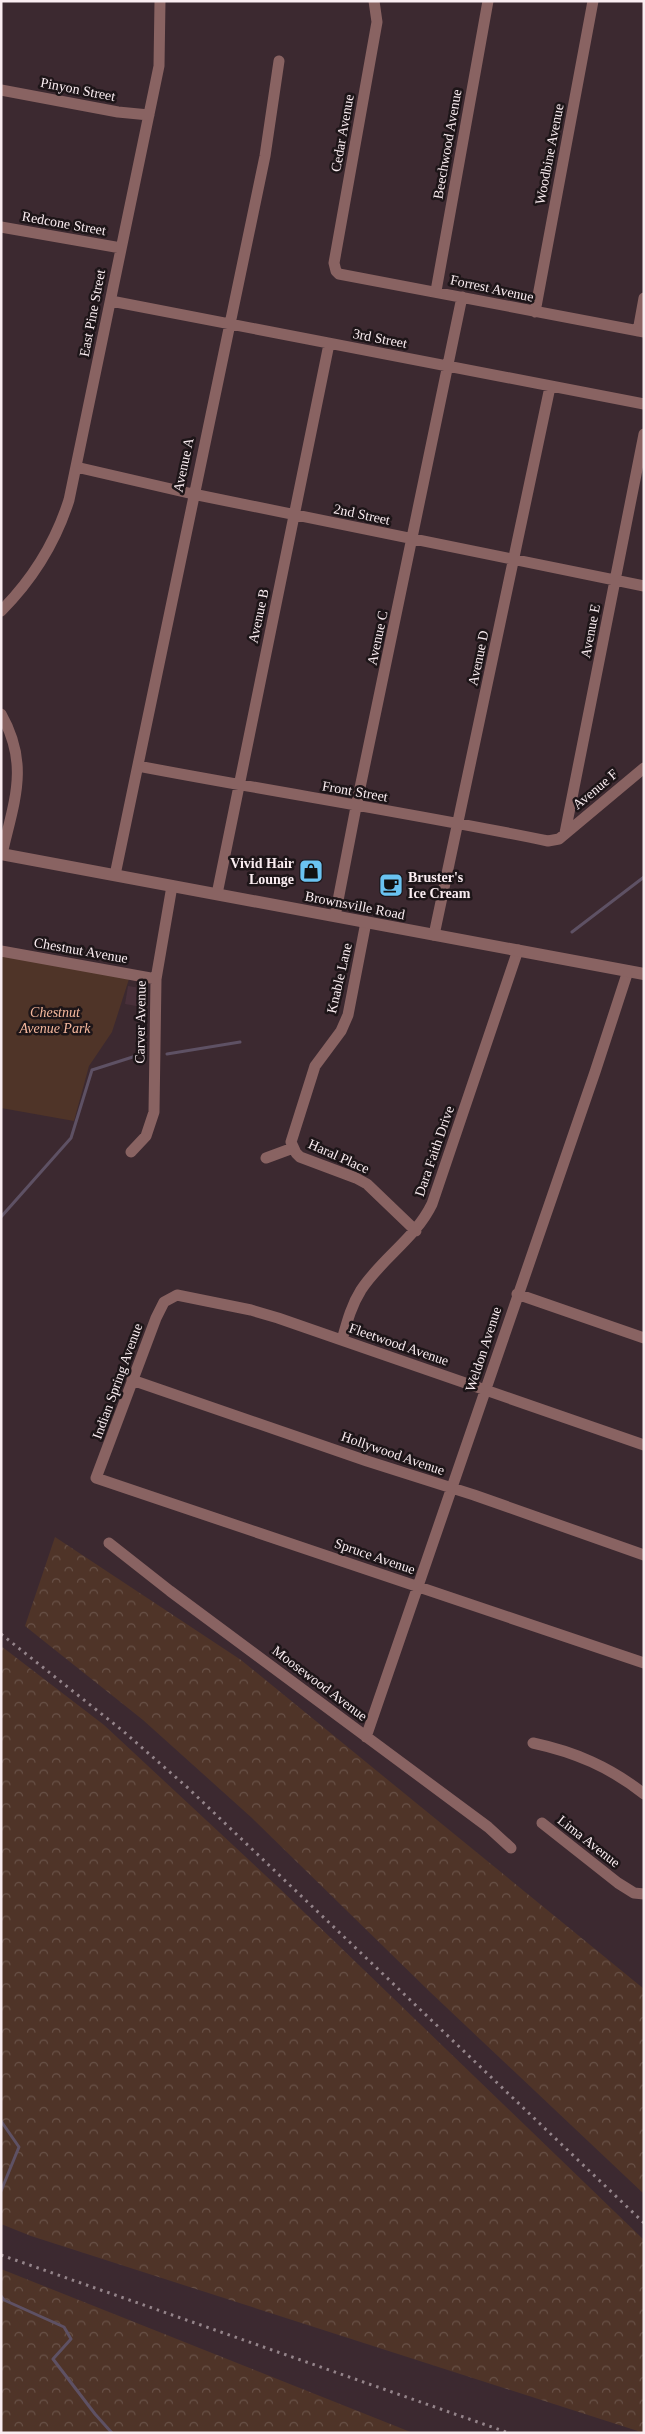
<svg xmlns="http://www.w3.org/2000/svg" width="645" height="2434" viewBox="0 0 645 2434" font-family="Georgia,serif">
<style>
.built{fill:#49303a}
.forest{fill:url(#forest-crowns)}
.park{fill:#4f3428}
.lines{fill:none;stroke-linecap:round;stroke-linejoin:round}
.stream{stroke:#5e5164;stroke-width:3}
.minor{stroke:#896362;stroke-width:11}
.tertiary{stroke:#896362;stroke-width:12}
.rail{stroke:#94848a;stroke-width:3;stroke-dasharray:2.5 5;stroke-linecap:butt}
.labels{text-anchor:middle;stroke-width:5;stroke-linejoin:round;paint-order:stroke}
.street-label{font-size:14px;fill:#faedf1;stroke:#1d1518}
.poi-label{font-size:14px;font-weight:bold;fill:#faedf1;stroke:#1d1518;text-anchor:end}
.park-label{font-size:14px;font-style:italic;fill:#f7b99e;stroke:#1d1518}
</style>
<defs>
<pattern id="forest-crowns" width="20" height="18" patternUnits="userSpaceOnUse" patternTransform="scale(1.25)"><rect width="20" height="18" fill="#4f3428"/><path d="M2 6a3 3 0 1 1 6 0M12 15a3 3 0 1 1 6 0" fill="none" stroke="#695248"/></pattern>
</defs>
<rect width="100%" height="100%" fill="#3c2930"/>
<path class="built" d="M128,986L146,989L142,1007L125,1004Z"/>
<path class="forest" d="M55,1537L241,1660L644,1989V2194L429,1991L252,1818L143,1720L25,1626Z
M1,1646L104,1725L279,1888L644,2240V2433L31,2236L1,2224Z
M1,2269L413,2433H1Z"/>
<path class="park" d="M1,955L129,979L112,1032L89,1066L74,1121L1,1108Z"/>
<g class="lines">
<path class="stream" d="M572,932L644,877
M167,1054L240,1042
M1,1217L71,1138L92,1070L139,1055
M1,2121L19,2147L1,2191
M1,2296L4,2300L64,2327L71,2339L53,2359L95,2414L112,2433"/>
<path class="minor" d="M374,1L377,22L334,263L336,271L339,274L644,332
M1,90L118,112L149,115
M1,227L121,248
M436,291L488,1
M111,301L644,404
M535,312L593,1
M638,331L644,298
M76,467L193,494L644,586
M1,611C33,579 55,544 69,500L159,66L160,1
M1,714C30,765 14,801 2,854
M138,766C274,792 412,813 548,841L559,839L644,768
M565,833L644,434
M115,875L265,156L279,61
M217,894L329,344
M335,916L356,807L462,297
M366,922L348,1015L341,1031L315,1066L291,1142L296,1153L300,1157L356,1178L367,1184L416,1231
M434,935L550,387
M1,951L156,979
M131,1152L146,1136L154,1112L156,979L172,886
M266,1158L293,1148
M517,1294L644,1338
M342,1340C347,1322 351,1306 361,1290C382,1258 415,1239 432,1204L518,950
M132,1380L367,1461L474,1495L644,1555
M644,1445L278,1318L251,1310L177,1295L164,1302L156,1318L96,1478L644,1663
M109,1543L170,1591L488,1827L511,1848
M366,1737L595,1072L628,971
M533,1743C575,1752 610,1767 644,1794
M542,1823L618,1883L634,1893L644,1894"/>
<path class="tertiary" d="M1,854L644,974"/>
<path class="rail" d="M1,1634L123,1731L188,1788L644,2223
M1,2255L509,2433"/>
</g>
<defs>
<g id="shop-square" transform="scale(1.25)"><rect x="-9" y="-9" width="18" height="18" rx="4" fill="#6ac3f1" stroke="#1d1518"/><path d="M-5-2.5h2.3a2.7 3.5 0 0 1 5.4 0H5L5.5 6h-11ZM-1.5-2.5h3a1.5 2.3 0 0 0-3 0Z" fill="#111"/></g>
<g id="cafe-square" transform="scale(1.25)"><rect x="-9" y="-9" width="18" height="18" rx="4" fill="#6ac3f1" stroke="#1d1518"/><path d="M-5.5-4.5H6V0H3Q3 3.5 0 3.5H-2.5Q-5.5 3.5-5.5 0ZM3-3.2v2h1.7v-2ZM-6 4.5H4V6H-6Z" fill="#111"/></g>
</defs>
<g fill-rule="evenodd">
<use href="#shop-square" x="311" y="871"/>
<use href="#cafe-square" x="391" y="885"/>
</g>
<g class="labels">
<g class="street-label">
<text transform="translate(78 89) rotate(11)" y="5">Pinyon Street</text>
<text transform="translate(342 133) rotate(-80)" y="5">Cedar Avenue</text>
<text transform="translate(447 144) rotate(-80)" y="5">Beechwood Avenue</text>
<text transform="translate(549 154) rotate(-79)" y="5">Woodbine Avenue</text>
<text transform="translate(64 223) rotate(10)" y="5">Redcone Street</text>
<text transform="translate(492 288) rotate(12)" y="5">Forrest Avenue</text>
<text transform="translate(92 313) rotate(-79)" y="5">East Pine Street</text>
<text transform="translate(380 338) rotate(11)" y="5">3rd Street</text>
<text transform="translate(183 465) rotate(-78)" y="5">Avenue A</text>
<text transform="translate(362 514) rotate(12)" y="5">2nd Street</text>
<text transform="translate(258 616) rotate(-78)" y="5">Avenue B</text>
<text transform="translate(590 631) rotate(-79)" y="5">Avenue E</text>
<text transform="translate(377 638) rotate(-78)" y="5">Avenue C</text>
<text transform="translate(478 658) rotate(-78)" y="5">Avenue D</text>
<text transform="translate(595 789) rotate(-40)" y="5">Avenue F</text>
<text transform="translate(355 791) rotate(10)" y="5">Front Street</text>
<text transform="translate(355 905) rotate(11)" y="5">Brownsville Road</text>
<text transform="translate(81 950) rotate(10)" y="5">Chestnut Avenue</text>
<text transform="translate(339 978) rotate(-77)" y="5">Knable Lane</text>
<text transform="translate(140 1022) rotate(-89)" y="5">Carver Avenue</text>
<text transform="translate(434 1151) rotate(-71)" y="5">Dara Faith Drive</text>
<text transform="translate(339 1156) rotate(24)" y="5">Haral Place</text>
<text transform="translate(399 1344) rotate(19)" y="5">Fleetwood Avenue</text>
<text transform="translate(483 1349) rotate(-72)" y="5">Weldon Avenue</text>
<text transform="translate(117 1381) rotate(-70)" y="5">Indian Spring Avenue</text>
<text transform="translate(393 1453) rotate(19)" y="5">Hollywood Avenue</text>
<text transform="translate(375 1556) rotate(19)" y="5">Spruce Avenue</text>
<text transform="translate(320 1683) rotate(37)" y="5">Moosewood Avenue</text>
<text transform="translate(589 1841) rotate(38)" y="5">Lima Avenue</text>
</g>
<g class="poi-label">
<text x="294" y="868">Vivid Hair<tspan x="294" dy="16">Lounge</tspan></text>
<text x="408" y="882" text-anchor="start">Bruster's<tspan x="408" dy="16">Ice Cream</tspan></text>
</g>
<g class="park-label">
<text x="55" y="1017">Chestnut<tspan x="55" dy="16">Avenue Park</tspan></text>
</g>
</g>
<rect width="645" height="2434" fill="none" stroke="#faedf1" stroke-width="5"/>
</svg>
